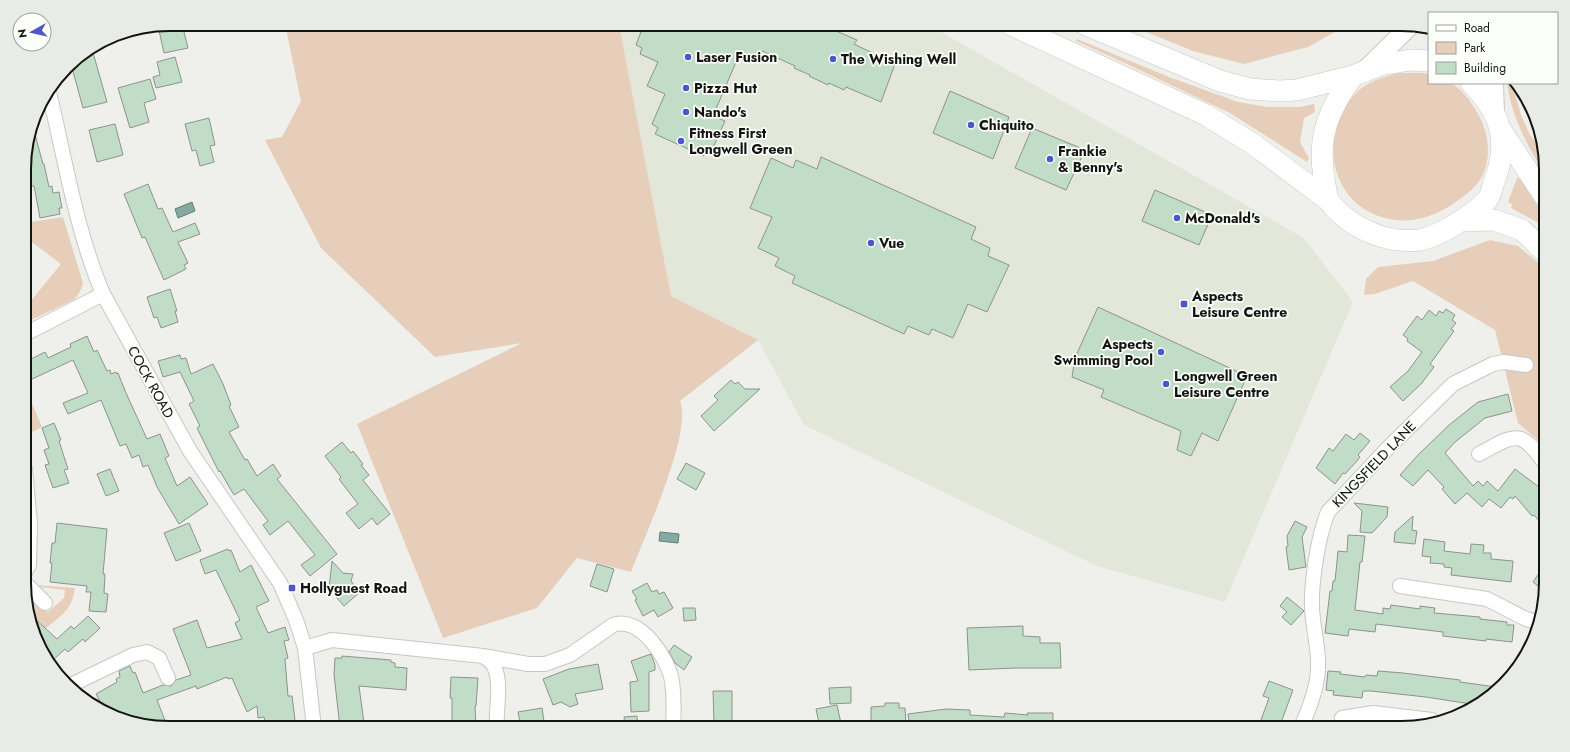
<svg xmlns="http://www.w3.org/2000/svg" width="1570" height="752" viewBox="0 0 1570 752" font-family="Jost,sans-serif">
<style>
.built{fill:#e3e7da}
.green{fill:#e7ceba}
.water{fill:#84aaa3;stroke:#627d77}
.building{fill:#c1ddc7;stroke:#8d928e}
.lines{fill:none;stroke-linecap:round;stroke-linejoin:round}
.minor-casing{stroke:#c6c8c3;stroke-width:16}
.major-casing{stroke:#c6c8c3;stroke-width:20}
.highway-casing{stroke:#c6c8c3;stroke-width:22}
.minor{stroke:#fff;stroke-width:14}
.major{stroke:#fff;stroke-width:18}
.highway{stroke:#fff;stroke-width:21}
.poi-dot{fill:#4f56cc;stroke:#fcfef9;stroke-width:1.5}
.labels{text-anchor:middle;stroke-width:3.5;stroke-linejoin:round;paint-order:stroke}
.poi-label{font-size:14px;font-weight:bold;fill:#131311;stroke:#fcfef9;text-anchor:start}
.street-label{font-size:14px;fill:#131311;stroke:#fcfef9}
.rim{fill:none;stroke:#131311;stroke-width:2}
</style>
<rect width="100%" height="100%" fill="#eff0eb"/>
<path class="built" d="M619,24H927L1304,238L1353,302L1225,602L1097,566L804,425L758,340L671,296Z"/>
<path class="green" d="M285,24H619L671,296L758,340L680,401C693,432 644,538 631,572L577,558L537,608L443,638L357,424L522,343L435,357L321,248L265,140L282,137L301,101Z
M1127,24H1184L1193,29L1281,27L1288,24H1349L1308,47L1244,64L1193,51Z
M1077,39L1169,77L1238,102L1268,107H1300L1314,104L1315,112L1304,118L1300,142L1309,158L1307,162L1230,113L1129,65L1076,41Z
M1399,73H1424L1429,74V83C1435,83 1445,81 1450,83C1460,87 1470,100 1475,109C1489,129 1494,161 1478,183C1473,189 1467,194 1460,199C1448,208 1432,217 1417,219C1395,224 1368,216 1353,200C1324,170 1328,119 1358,91C1369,81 1385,76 1399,73Z
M1507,83H1512L1521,115L1530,135L1545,155V173C1527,147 1511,114 1507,83Z
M1517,178L1523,179L1537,205L1545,214V229L1537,222L1511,208L1512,204L1508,202Z
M63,217L83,283C81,290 79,295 73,300L25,323V308L61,264L24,236V223Z
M1490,240L1518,246L1545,268L1546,438L1541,443L1518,423L1495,330L1413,281L1375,294L1364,295L1366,279L1378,267L1433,261Z
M25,387L42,427L30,433L25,419Z
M36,585L75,588C72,610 62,615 46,628C36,618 25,611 25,596L48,612L64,598L65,590L39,587Z"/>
<path class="water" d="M192,202L195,211L178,218L175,209Z
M660,532L679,534L678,543L659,541Z"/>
<path class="building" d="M169,24H182L188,48L164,53L158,26Z
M644,24H820L857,40L854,44L895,64L881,102L846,87L844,90L829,83L828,85L809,76L810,75L794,68L795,66L762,51L759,58L751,61L739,55L713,116L725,121L712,150L707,149L704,156L655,134L658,128L652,124L665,94L647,86L658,62L640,54L642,48L636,45Z
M92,49L107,102L83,108L71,64L73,60Z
M175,57L182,82L156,88L153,77L160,75L157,62Z
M150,79L156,99L144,103L149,122L130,128L118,88Z
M950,91L1009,117L993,159L933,133Z
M209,118L215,145L210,146L214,162L200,166L196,150L192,151L185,124Z
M115,124L123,155L97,162L89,130Z
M33,127L43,164H44L49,187L52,186L53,193L59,192L62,208H59L60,214L40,218L34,186H30L25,158Z
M1032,128L1085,150L1066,190L1015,168Z
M821,157L976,227L971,239L990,248L988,256L1009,265L987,312L968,304L953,338L932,329L929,335L908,326L904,334L792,283L795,276L775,266L779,258L758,248L772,217L750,208L771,158L793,168L796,160L817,169Z
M148,184L158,209L162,208L173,232L195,223L200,234L178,242L188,263L184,265L186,269L164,280L145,237L142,238L124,194Z
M1155,190L1212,215L1199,245L1142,221Z
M170,289L177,311H175L178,322L161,328L157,317L154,318L147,297Z
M1098,307L1247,376L1218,441L1202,433L1191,456L1177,450L1181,431L1101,397L1104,390L1072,377L1075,358Z
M1446,309L1455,315L1452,320L1456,323L1451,329L1454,331L1430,364L1434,367L1421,384L1403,401L1390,387L1408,371L1422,352L1407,341L1408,339L1403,335L1417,316L1422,320L1429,310L1436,316L1439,311L1443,313Z
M87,336L94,352L97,350L107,371L110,370L111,374L116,372L117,374L118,373L126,393L147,439L160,434L169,456L165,458L177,486L190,477L208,504L179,524L157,487L148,465L143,467L139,455L132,458L126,444L120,446L101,400L68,414L63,403L88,393L73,360L30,380L25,369V362L45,352L48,358L71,347L70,344Z
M180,355L181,359L186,358L191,374L213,364L223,384L231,405L229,406L239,427L229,432L245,460L247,459L257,476L273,464L281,476L277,479L337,554L310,576L301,565L315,555L288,521L270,535L263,525L268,521L244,489L234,495L220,471L219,472L197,428L200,426L189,404L194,401L180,372L163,377L158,361Z
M731,380L735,384L738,382L745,389H760L714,431L701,416L718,400L714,396Z
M1508,394L1512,411L1485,418L1455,442L1445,453L1473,486L1478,481L1483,486L1487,481L1498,491L1515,469L1539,487L1546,496V529L1534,515L1532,516L1515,496L1513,499L1510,497L1501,508L1489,499L1482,507L1467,493L1455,504L1442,489L1444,487L1428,470L1413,486L1400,475L1418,455L1448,426L1478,402Z
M54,423L61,440L59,441L68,469L64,470L69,483L53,488L45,465L49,464L44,450L49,448L42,428Z
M1360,433L1370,441L1358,455L1360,457L1356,462L1345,474L1343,473L1335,484L1316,468L1329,448L1333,451L1346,434L1354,440Z
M342,442L351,453L353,451L363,464L361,465L369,475L363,480L390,514L377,525L372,518L359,529L346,513L358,504L339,479L341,477L325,456Z
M686,463L705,473L696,490L677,479Z
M110,469L119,491L106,496L97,474Z
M1354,503L1388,507L1387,517L1372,533L1360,532L1362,511Z
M1413,516L1412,530L1417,531L1415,544L1394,542L1395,532Z
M1295,521L1307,527L1302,537L1306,567L1289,570L1286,547L1288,546L1287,536Z
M57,523L107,529L103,574H105L104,593L108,594L106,612L89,611L91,592H86L87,586L50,582L52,563H50L52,543H55Z
M189,523L201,551L176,561L164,533Z
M1348,535L1365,536L1362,562H1360L1355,610L1383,614V608L1390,609L1391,605L1420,609V606L1435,608L1434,613L1480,617V619L1507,622V625H1514L1512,642L1486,639V641L1443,636V632L1376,624L1375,632L1349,629L1348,636L1325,633L1330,591H1332L1333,581H1335L1338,551L1347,552Z
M1424,539L1445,542L1444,551L1470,554L1471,544L1484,545L1483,553H1491V559L1513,561L1511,582L1451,575L1452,568L1444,567V564L1430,563L1431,557L1422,556Z
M228,549L229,551L231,550L240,572L251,565L269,601L256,607L268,633L285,627L289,640L284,641L288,658L285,659L288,696H292L296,728H266L264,717L258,718L257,706L247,712L232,678L228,679L227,677L197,689L196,686L157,700L168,728L106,713L96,694L117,682L116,679L120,677L119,671L121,670L130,666L133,673L135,672L143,693L163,685L171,686L176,680L191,675L173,629L197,620L207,648L242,639L235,623L240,620L216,570L205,574L200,560Z
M332,561L343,573L353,574L351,581L360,592L344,606L329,589Z
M1546,563V583L1544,591L1533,582Z
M597,564L614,569L607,592L590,586Z
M647,583L652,592L657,590L659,594L664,592L673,608L658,617L654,610L643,616L635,600L637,599L632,591Z
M1287,597L1304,611L1291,625L1282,617L1287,612L1280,606Z
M683,608H695L696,620L684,621Z
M30,614L57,639L71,626L74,629L88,616L100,628L85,642L83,639L68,652L65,649L50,663Z
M1023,626V636L1040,637V643H1060L1061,668H1016L969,670L967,628Z
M674,645L692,657L684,670L675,663L669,652Z
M651,654L655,665V670L649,672V711L631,712L630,682L638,681L631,661Z
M342,656L391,660V662L395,663V667L407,668L406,690L359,686L364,723L358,724L359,728H340L334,674L335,658H342Z
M598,664L603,689L575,694L578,704L570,707L561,702L553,705L543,679L569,669Z
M1328,671L1341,672L1340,674L1365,677L1366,675L1377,676L1378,671L1403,673L1460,680V682L1496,687L1482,703L1477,705L1426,697L1371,691H1363L1362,698L1333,695L1334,691L1326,690Z
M451,677L478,678L476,706H475L476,728H452V698H450Z
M1269,681L1293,690L1279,728H1258L1269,698L1263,696Z
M851,687V703L830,704L829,688Z
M713,691H732V723L714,724Z
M885,703H899V708H905L906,724L871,725V707L885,706Z
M837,705L842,728H823L822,723H819L816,709Z
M542,708L545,728H521L518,712Z
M946,709L970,710V715L1004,717L1005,713L1028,715L1027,713H1053V728H932L931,726L910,728L908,714Z
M637,716L638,728H625L624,717Z"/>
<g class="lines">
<g class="minor-casing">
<path id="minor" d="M49,92C65,159 76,230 103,294L190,451L280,583L296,620L305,648L314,728
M25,334L103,294
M1479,454C1515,435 1520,427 1546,465
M25,469L30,524L29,565L25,572
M25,583L45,603
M1400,586L1487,599L1526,619L1537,622
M305,648L332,640L483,656L528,664H545L570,655L613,625C640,615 668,658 672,681C674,696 674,712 673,728
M483,656C486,658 489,660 491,662C504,677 495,709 497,728
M71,685L133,655L147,652L159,658L168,678
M1342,718L1373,713L1432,720
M1300,728C1307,716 1315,692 1317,679C1321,655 1313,631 1312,608C1311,583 1318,536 1328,512L1386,450L1453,384L1493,364L1504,362L1526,365"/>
</g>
<g class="major-casing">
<path id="major" d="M1365,70L1410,26
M1494,83L1495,113"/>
</g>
<g class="highway-casing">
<path id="highway" d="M1009,24L1206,115L1253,144L1328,200C1348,227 1385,244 1419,240C1438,237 1473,215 1486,201C1491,197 1492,187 1494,182C1510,141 1501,113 1471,83
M1084,24L1220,81L1250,89L1279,91L1297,90L1353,76L1380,65L1410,60L1429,61
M1501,130L1545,197
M1328,200C1316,148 1321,119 1353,76
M1460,221L1494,220L1522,230L1545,252"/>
</g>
<use href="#minor" class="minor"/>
<use href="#major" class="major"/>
<use href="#highway" class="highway"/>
</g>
<g class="poi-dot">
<circle cx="688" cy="57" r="4"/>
<circle cx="833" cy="59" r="4"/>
<circle cx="686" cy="88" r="4"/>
<circle cx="686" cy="112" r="4"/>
<circle cx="971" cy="125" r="4"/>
<circle cx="681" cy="141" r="4"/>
<circle cx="1050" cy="159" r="4"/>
<circle cx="1177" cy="218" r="4"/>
<circle cx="871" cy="243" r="4"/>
<rect x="1180" y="300" width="8" height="8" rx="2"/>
<circle cx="1161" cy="352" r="4"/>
<circle cx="1166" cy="384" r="4"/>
<rect x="288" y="584" width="8" height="8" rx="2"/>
</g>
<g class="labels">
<g class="poi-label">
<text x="696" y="62">Laser Fusion</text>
<text x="841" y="64">The Wishing Well</text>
<text x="694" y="93">Pizza Hut</text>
<text x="694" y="117">Nando's</text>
<text x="979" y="130">Chiquito</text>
<text x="689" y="138">Fitness First<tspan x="689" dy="16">Longwell Green</tspan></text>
<text x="1058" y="156">Frankie<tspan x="1058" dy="16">&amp; Benny's</tspan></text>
<text x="1185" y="223">McDonald's</text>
<text x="879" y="248">Vue</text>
<text x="1192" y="301">Aspects<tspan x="1192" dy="16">Leisure Centre</tspan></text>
<text x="1153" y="349" text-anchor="end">Aspects<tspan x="1153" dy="16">Swimming Pool</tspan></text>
<text x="1174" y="381">Longwell Green<tspan x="1174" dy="16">Leisure Centre</tspan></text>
<text x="300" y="593">Hollyguest Road</text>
</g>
<g class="street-label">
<text transform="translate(151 382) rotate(61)" y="5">COCK ROAD</text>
<text transform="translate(1374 464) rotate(-46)" y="5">KINGSFIELD LANE</text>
</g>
</g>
<path d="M0 0H1570V752H0ZM169 31H1401A138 138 0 0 1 1539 169V583A138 138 0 0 1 1401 721H169A138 138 0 0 1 31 583V169A138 138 0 0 1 169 31Z" fill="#e9ebe6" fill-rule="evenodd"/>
<path class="rim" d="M169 31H1401A138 138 0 0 1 1539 169V583A138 138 0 0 1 1401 721H169A138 138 0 0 1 31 583V169A138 138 0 0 1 169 31Z"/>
<rect x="1428" y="12" width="130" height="72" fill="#fcfef9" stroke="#9fa09c"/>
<rect x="1436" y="25" width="20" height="6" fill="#ffffff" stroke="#9fa09c"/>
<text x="1464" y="32" font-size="12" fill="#131311">Road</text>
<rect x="1436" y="42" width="20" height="12" fill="#e7ceba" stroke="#9fa09c"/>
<text x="1464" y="52" font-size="12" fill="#131311">Park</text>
<rect x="1436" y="62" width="20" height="12" fill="#c1ddc7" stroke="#9fa09c"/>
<text x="1464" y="72" font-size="12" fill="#131311">Building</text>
<g transform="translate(32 32) rotate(262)"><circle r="19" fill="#fcfef9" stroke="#9fa09c"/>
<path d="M0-3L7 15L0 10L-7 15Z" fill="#4f56cc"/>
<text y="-6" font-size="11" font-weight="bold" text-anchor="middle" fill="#131311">N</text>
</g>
</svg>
